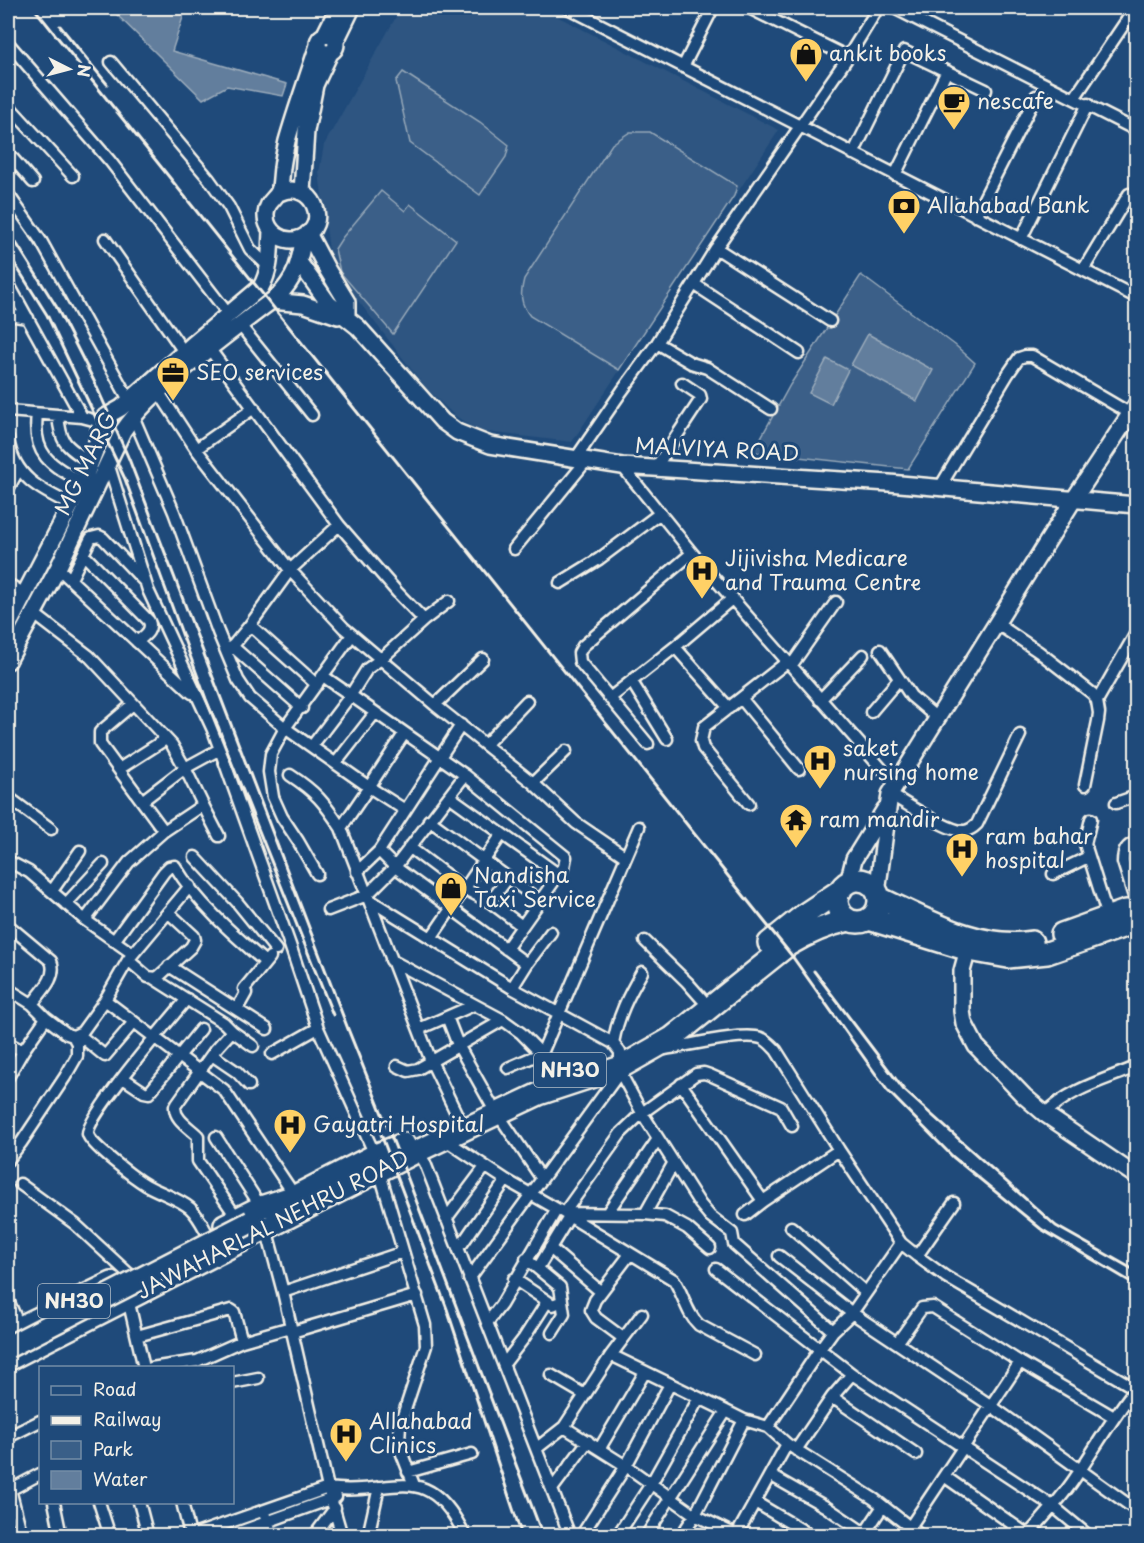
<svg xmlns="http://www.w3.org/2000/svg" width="1144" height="1543" viewBox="0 0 1144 1543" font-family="'Playpen Sans',sans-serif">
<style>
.built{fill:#2d5581}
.green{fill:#3a5f88;stroke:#97a8b8;stroke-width:1.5}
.water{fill:#627e9d;stroke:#9cacbb;stroke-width:1.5}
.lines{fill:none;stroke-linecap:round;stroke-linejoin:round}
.street-casing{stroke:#f4f1e8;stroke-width:15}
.secondary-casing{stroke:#f4f1e8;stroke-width:20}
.highway-casing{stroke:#f4f1e8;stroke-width:26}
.street{stroke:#1f4a7a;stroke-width:10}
.secondary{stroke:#1f4a7a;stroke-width:15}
.highway{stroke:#1f4a7a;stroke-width:21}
.rail{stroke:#f4f1e8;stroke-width:3}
.highway-bridge-casing{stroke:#f4f1e8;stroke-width:26;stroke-linecap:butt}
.highway-bridge{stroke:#1f4a7a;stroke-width:21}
.labels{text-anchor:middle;stroke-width:6;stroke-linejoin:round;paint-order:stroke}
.shield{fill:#1f4a7a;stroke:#b4bfc7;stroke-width:1.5}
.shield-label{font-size:20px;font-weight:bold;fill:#f4f1e8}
.poi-label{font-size:21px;fill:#f4f1e8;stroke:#1f4a7a;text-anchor:start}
.street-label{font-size:21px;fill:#f4f1e8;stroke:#1f4a7a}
</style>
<rect width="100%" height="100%" fill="#1f4a7a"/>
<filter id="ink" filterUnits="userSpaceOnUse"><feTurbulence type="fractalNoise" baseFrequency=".0167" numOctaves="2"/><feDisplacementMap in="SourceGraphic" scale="12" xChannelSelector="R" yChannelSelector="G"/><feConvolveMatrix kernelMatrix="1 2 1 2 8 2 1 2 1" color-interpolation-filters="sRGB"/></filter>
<g filter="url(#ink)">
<path class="built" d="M401,8H541L779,130L572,442L478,431L454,415L426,388L331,266L319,172L324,145Z"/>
<path class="green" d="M403,72L480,122L509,145L506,157L480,195L410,143L396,81Z
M630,132H650L737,186L734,196L619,370L530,316C520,303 520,295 524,279L612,144Z
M381,191L405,211L410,204L456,240L393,334L340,272L335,249L342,238Z
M861,275L955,345L975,363L908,469L753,452L790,385Z"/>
<path class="water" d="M110,8H186L172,51L287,84L283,96L227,86L203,99Z
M868,334L933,370L917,401L851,365Z
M827,359L848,370L831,404L809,393Z"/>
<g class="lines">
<g class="street-casing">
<path id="street" d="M568,8L1136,297
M749,8L848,57
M894,8L1136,130
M8,43L110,161L229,315
M111,62L209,179L229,207L250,249L269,267
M683,67L713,8
M1075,97L1135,8
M8,105L73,176
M8,153L33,182
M853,154L904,51L986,90
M895,175L947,71
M8,194L41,241L129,400
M975,216L1036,96
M105,239L184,352
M1021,239L1088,104
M716,248L830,321
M1083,270L1129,194
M8,283L82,417
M694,284L799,353
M8,315L28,318
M240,325L312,415
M657,343L691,363L707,368L771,409
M209,348L339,525L397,592L424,620
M158,391L196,449L290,570L344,628L435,705L533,783L576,823L626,857
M8,411L82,417L101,422
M37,414C32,455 50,465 83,482
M58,416C61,446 67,446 90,462
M133,416L174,512L218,632L238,680L250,698L285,728L369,787L341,828
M8,439C14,477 40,490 72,505
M196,449L254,408
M576,458L622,391L657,343L716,248L848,57L878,8
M108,463L148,590L213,730L290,945L318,1028L375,1155
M622,466L692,553L896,785
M656,467L701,399L700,395L682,383
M940,487L1008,374L1019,358L1025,356H1032L1131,414
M8,489L19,469
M514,549L587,460
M83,554L149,621C153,631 144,636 137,642
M58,568L192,693
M71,579L91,538L99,536L103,538L143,580
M560,583L599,559L659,514
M8,584L25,594
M33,613L89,656L172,745L185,768L203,805L164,831L129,862L85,920
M996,623L1039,652L1093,694L1097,701
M250,625L290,570L339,525
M232,646L302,708
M675,647L729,708
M880,650L911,696L937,718
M227,653L250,625L317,685
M791,666L836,602
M323,676L465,775L566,857L564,867L506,949
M632,682L667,739
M610,698L675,647L733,598
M741,698L799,769
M820,700L863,655
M133,704L100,732V744L164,831
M435,705L483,659
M871,712L899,679
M404,734L369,787L405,810
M648,744L580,662L579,653L583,646L692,553
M485,745L527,701
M312,746L350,696L367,669L381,659L424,620L449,601
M336,763L375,713
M119,769L166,739
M290,775C316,792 324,802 341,828L431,1061L459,1119
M533,783L566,751
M1085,785L1098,721L1099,713L1097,701L1136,633
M890,794C905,803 950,833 965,831C970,830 973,828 977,824L1020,735
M449,796L558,874
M8,797L51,829
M142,801L185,768L220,749
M1116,803L1136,796
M749,804L703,748L701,741L704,727L787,662
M203,805L219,836
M1091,819L1085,844L1108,917
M429,820L540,901
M1136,842C1126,846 1123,851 1123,862L1136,903
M409,847L465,889L490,902L522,926
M379,851L461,725
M195,857L237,902L276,950
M8,861L29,872L85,920L133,954
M357,872L379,851L395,867L527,964L512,988
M317,874L298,841L282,817L273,797L269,772L271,754L285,728L352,635
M1053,874L1088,857
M52,891L80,851
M368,899L512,988L613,1043L620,1052V1072L469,1279
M490,902L508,878
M66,904L103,864
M328,910L367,895L395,867L465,775
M8,925L51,961C58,977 41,992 32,1004
M431,938L502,834
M114,941L164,872L169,867L175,866C196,902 234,935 265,962
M645,941L687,982L702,999
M128,960L148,977L157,978L191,947L195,940L194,936L168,912
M391,960L503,1020L521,1033L560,1073
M527,964L551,932
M169,966L267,1029
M153,978L224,1023L232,1031L253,1046
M8,989L32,1004L46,1018L23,1051L8,1077
M187,999C171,1018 86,1117 88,1134C89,1144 136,1179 146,1185C160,1193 178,1198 190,1208C198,1215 203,1226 208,1235
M105,1000L224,1090L295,1196
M237,1009L246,993L244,989L270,957
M447,1017L458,1045L491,1104
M46,1018L67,1034L73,1036L82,1032L105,1000L128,960L190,886
M419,1029L474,1005
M232,1031L215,1050L175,1106C174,1119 189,1127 198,1136V1161L237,1218
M78,1034L105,1056L134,1022
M8,1043L23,1051
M613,1043C618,1016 628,996 642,972
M665,1049C687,1046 741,1032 761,1038C767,1040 772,1046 776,1050L839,1150L901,1243L917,1256L946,1277L1136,1389
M272,1054L318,1028
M212,1055L237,1072L249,1085
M397,1066L408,1071L418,1069L503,1020
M508,1068L542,1053L639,827
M620,1072L642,1113L700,1204L710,1216L732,1233L734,1244L833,1331
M123,1078L144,1092L149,1093L201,1029
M681,1084L763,1201
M498,1114L542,1179
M1045,1114C1069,1089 1105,1080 1136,1067
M216,1137L261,1207
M444,1139L506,1180L564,1213L645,1214L665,1216L687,1228L710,1248
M416,1149L425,1163L570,1536
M8,1160L21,1143L65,1077L77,1056V1043L73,1036
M379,1170L425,1325L426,1346L400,1425L399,1441L400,1449L414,1485
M20,1184L75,1224L129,1274
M607,1213L658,1139
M645,1214L673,1164
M745,1215L763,1201L839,1150
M446,1219L485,1167
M791,1227L866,1293
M266,1228L283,1292L328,1488L342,1536
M462,1244L506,1180
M550,1248L601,1292
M779,1256L852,1313L990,1405L1136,1510
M917,1256L954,1203
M526,1259L560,1287L564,1314L552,1333
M538,1268L569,1217
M716,1269L852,1374L1054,1507L1089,1536
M514,1279L553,1305L562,1301
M283,1292L403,1252
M128,1299L144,1368
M8,1300L21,1330
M487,1323L501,1305L557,1209
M292,1332L417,1295
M137,1336L231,1310L234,1312L242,1341
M623,1338L596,1318L591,1310L595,1300L630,1254
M897,1343L922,1308L933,1307L1020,1362L1114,1417
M611,1355L642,1314
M755,1355L699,1325C686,1313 684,1295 674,1280L564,1213L621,1133L642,1113L696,1074L704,1073L710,1075L781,1107L792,1126
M504,1364L524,1338L547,1302
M151,1368L197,1361L242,1341L291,1327
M551,1375L585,1395
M232,1383L258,1378
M832,1397L916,1454
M564,1427L626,1466L695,1515L736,1535
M768,1427L820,1349L833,1331L852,1313L901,1243
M8,1437L40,1421
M537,1448L564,1427L611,1355L726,1411L744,1420L768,1427L787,1444L874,1499L921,1536
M600,1448L645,1372
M796,1450L832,1397L852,1374
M408,1472L472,1454
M770,1475L826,1507L869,1536
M944,1476L1028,1535
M553,1488L588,1441
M10,1489L22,1536
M8,1491L40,1474
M54,1502L61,1536
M99,1502L110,1536
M139,1502L148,1536
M182,1502L190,1535V1536L328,1488C393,1497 427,1456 465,1536
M755,1502L812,1536
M265,1516L273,1536
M910,1527L1020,1362
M228,1536L336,1497
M314,1536L335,1508
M368,1536L379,1487
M581,1536L626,1466L670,1384
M617,1536L651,1484L699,1398
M646,1536L726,1411
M681,1536L695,1515L744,1420
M736,1536L787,1444
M863,1536L883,1506
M1027,1536C1044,1517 1061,1499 1075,1478C1095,1448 1113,1417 1135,1389"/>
</g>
<g class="secondary-casing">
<path id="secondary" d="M318 44a9 9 0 1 1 18 0a9 9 0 1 1-18 0Z
M324,36L338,8
M336,41L352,8
M302,192L306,131L315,85L330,53
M279,193C313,178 332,226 301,238C284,245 265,232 266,214C267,201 275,200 279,191C281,185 281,175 282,168C283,159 285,150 287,141C296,109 308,77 318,45
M308,233L327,269L347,302V318
M299,262L329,304L358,327L442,421L457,432L490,445L622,466L889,483L1136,505
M272,301L303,304L338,316
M8,626L83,482L95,451L101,422L105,417L121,408L192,345L261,287C271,269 270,251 271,230
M8,661L58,568L123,431C138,409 157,392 178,374C210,347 243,322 277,297C296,278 299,264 304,237
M848,883L854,859L885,809
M877,893L890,794L1074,499L1136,405
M970,942L962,971V1011L964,1023L976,1046L1024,1096L1045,1114L1136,1176"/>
</g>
<g class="highway-casing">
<path id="highway" d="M837 901a21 21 0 1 1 42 0a21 21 0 1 1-42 0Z
M879,898C925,919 979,951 1032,942
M869,919L969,950L1008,957L1047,953L1136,922
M1062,934L1126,911
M769,943L805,914L841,890
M225,1225L261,1207L295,1196L375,1155L404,1144
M8,1333L112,1283
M8,1360L418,1151L539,1094L621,1067L672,1038L788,945C808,933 826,925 849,920"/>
</g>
<use href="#street" class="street"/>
<use href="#secondary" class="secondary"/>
<use href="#highway" class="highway"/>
<path class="rail" d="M34,8L792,956L887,1090L953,1157L1041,1229L1136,1285
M60,26L107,84
M8,230L56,306L95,383L129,459L348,1029L405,1171L543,1536
M8,253L47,315L125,479L206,699L333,1015
M814,971L904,1090L1056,1226L1136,1271
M376,1121L447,1309L522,1536"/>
<g class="highway-bridge-casing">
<path id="highway-bridge" d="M8,1347L251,1222"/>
</g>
<use href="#highway-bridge" class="highway-bridge"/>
</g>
</g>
<defs>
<g id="shop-pin" transform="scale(1.725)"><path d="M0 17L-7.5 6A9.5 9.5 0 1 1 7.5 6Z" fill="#ffd166" stroke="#1f4a7a"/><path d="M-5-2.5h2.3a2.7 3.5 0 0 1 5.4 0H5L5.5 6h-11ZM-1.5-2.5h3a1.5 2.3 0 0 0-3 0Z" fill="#111"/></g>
<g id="cafe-pin" transform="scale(1.725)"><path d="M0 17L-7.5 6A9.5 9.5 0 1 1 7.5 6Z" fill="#ffd166" stroke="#1f4a7a"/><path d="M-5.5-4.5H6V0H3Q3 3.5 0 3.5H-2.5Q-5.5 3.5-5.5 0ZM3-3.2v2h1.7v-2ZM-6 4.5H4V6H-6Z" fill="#111"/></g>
<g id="bank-pin" transform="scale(1.725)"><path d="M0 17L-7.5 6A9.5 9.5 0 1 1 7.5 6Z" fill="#ffd166" stroke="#1f4a7a"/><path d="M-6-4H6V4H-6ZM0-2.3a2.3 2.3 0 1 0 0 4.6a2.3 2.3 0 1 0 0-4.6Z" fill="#111"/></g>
<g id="office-pin" transform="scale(1.725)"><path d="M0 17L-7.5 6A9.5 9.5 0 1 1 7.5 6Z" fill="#ffd166" stroke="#1f4a7a"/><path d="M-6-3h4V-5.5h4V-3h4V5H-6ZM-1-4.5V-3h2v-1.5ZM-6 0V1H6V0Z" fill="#111"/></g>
<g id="hospital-pin" transform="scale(1.725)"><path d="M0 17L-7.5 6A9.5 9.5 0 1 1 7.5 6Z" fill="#ffd166" stroke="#1f4a7a"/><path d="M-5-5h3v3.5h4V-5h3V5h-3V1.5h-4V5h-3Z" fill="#111"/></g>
<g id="temple-pin" transform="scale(1.725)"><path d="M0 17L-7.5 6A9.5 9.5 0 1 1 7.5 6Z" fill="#ffd166" stroke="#1f4a7a"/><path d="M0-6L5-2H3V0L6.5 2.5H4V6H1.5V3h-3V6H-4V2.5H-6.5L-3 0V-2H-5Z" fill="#111"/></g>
</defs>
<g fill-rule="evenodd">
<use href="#shop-pin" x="806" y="54"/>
<use href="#cafe-pin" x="954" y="102"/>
<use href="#bank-pin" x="904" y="206"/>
<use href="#office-pin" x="173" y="373"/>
<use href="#hospital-pin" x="702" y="571"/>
<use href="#hospital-pin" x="820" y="761"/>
<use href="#temple-pin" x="796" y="820"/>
<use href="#hospital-pin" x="962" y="849"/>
<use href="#shop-pin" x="451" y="888"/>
<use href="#hospital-pin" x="290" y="1125"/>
<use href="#hospital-pin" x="346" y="1434"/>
</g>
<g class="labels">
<g class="shield">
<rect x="534" y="1053" width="72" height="34" rx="4.5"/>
<rect x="38" y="1284" width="72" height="34" rx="4.5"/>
</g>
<g class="shield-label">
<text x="570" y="1077">NH30</text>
<text x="74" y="1308">NH30</text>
</g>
<g class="poi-label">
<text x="829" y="61">ankit books</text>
<text x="977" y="109">nescafe</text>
<text x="927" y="213">Allahabad Bank</text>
<text x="196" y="380">SEO services</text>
<text x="725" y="566">Jijivisha Medicare<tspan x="725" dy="24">and Trauma Centre</tspan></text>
<text x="843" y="756">saket<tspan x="843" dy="24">nursing home</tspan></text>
<text x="819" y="827">ram mandir</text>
<text x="985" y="844">ram bahar<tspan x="985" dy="24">hospital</tspan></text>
<text x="474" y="883">Nandisha<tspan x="474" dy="24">Taxi Service</tspan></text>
<text x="313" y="1132">Gayatri Hospital</text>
<text x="369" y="1429">Allahabad<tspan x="369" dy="24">Clinics</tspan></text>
</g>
<g class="street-label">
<text transform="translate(717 450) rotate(3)" y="7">MALVIYA ROAD</text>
<text transform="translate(86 464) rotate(-64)" y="7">MG MARG</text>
<text transform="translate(273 1225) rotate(-27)" y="7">JAWAHARLAL NEHRU ROAD</text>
</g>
</g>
<rect width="1144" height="1543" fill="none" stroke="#1f4a7a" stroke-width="30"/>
<rect x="15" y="15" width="1114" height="1513" fill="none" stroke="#f4f1e8" stroke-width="2" filter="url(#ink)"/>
<rect x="39" y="1366" width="195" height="138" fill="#1f4a7a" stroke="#748da6" stroke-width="1.5"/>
<rect x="51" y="1386" width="30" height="9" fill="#1f4a7a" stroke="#748da6" stroke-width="1.5"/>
<text x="93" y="1396" font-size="18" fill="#f4f1e8">Road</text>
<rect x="51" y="1416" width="30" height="9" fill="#f4f1e8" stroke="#748da6" stroke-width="1.5"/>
<text x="93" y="1426" font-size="18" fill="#f4f1e8">Railway</text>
<rect x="51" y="1441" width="30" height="18" fill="#3a5f88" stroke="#748da6" stroke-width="1.5"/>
<text x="93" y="1456" font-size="18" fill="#f4f1e8">Park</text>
<rect x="51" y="1471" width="30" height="18" fill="#627e9d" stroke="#748da6" stroke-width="1.5"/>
<text x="93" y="1486" font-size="18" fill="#f4f1e8">Water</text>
<g transform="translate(69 69) rotate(96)" stroke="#1f4a7a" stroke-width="4.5" paint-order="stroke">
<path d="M0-4.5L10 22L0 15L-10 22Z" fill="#f4f1e8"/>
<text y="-9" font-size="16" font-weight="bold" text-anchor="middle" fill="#f4f1e8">N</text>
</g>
</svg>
